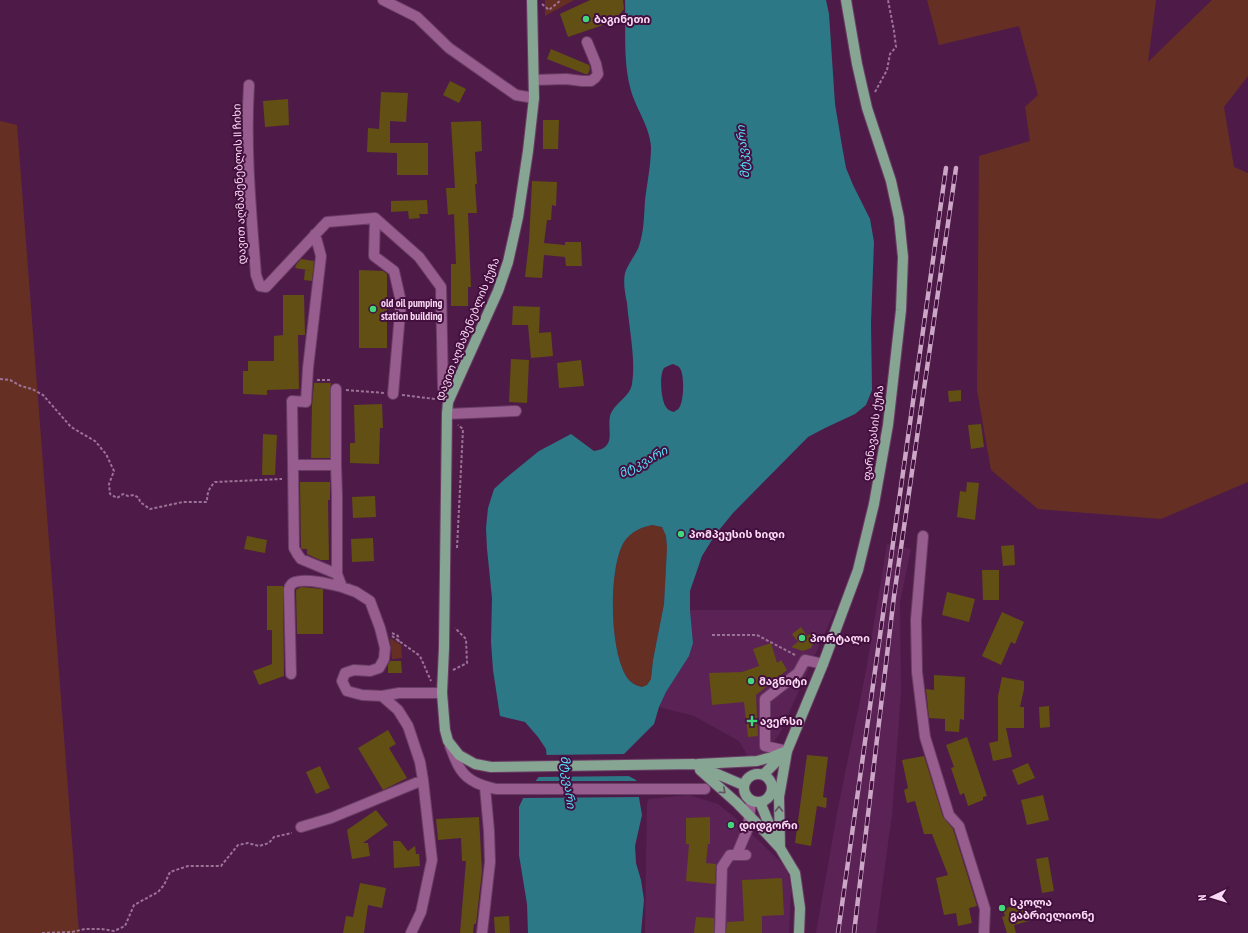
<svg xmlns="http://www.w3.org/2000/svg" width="1248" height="933" viewBox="0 0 1248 933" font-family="'PT Sans Narrow','Noto Sans Georgian',sans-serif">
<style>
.built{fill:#5b2355}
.green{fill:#662f24}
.water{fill:#2d7886;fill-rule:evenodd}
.pier{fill:#4e1b48}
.building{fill:#614f13}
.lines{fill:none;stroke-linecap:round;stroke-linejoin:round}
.minor-casing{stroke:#6a3d65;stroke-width:12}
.major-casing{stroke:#6a3d65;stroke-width:12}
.path{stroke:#9d7297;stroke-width:2;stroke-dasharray:3 2;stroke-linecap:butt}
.minor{stroke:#965d8e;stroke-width:10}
.major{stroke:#87a593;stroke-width:10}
.rail-casing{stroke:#cca6c6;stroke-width:4.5}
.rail{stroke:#430f3e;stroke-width:3;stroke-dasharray:9;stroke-linecap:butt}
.oneway{stroke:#625264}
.poi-dot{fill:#42d77b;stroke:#430f3e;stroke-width:1.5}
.labels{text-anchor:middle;stroke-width:4;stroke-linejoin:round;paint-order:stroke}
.poi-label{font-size:11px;font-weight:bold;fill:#fad9f4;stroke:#430f3e;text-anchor:start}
.street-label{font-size:11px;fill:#fad9f4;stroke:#430f3e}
.water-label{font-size:12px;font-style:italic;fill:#54e2fc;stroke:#430f3e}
</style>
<rect width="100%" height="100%" fill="#4e1b48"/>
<path class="built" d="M887,544L911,549L900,602L901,693L892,814L876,933H816L838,808L866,671Z
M690,610H835L780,733L759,763L754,767L739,741L694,716L659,707L666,692L689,656L693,643Z
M689,795L718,804L734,817L787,868L791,890L789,933H645L647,804L649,799Z"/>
<path class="green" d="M545,0H574L545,16Z
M927,0H1156L1148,62L1212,0H1248V76L1224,107L1234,167L1248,173V482L1161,519L1038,509L991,470L977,390L979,156L1030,141L1025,107L1038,95L1019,26L939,45Z
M0,121L17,125L79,933H0Z
M652,525L662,527L666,536L667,548L664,604L653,660L651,679L647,685L642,687C637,686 633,684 629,680C609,656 608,568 624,542C630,532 642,527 652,525Z
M390,638L401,645L402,658L392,659Z"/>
<path class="water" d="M625,0H826L829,14L835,104L842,146L846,168L853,185L870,219L874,242L871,323L872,390L866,405L855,414L825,428L808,437L733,513L715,535L702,556L690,591V610L693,643L689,656L666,692L659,707L654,724L624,754L625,774L636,780L642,815L635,846L636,863L641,880L644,900L641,933H528L527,904L519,855V807L525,794L542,773L547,760L546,749L538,737L525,722L500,716L493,670L491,642L492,598L487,549L486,528L488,508L494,489L506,478L539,451L571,434L594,451C617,448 607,431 610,416C614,403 630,397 632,384C636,359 629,328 627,303C625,293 623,283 625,273C628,263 636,255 639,246C644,232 644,215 645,201C647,183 651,165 651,147C650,126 635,108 630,87C623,59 626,29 625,0ZM673,364C675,365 678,366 679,367C685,372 684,402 679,408C678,410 676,410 674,412C670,411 668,410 666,407C661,400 659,375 664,368C667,366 670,365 673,364ZM652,525L662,527L666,536L667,548L664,604L653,660L651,679L647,685L642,687C637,686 633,684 629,680C609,656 608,568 624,542C630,532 642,527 652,525Z"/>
<path class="pier" d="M627,754V772L634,776L535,777L540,772L545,760L544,755Z
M532,781H638L641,797L521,798Z"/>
<path class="building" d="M590,0H623L624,9L618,16L602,22L603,25L568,37L560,14Z
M551,49L589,65L590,69L588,74H585L547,59Z
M450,81L466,89L459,103L443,95Z
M381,92L408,93L406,122L390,121V143H428V175H397V153L367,152L368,128L379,129Z
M288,99L289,125L265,127L263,101Z
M543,120H559L558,149H543Z
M481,121L482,151L475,152L477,184H475L477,213H468L471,287H468V306H451V264H456L454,214L448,215L446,188H455L451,122Z
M532,181L557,182L556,206L552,205L551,220H547L544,243L565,245V242H581L582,266H566L565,257L544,255L542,278L525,277L529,242Z
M427,200L428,214H419L420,218L409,219L408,211L391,212V201Z
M301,259L314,261L313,271L295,268L296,265Z
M305,270L313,271L312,281L304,280Z
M359,270L383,271L387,274V348H359Z
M283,295H304L305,335H298L299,389L267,390V395L243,394V371H248V361H274V336L283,335Z
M513,306L540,307L539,333L551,332L553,356L531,358L528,325H512Z
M511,359L529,360L527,403L509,402Z
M581,360L584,386L559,388L557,363Z
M314,383H331L330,389V458H311L312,405Z
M961,390V401L949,402L948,391Z
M382,404L383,428H380L379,464L350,463V443H355L354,405Z
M981,424L984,447L971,449L968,425Z
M263,434L277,435L275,475H262Z
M300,482H330V500H328L329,560H320L307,554V549H302L301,547Z
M967,482L979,483L975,520L957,517L960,491L966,492Z
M375,496L376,517L353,518L352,497Z
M247,536L267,540L265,553L244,549Z
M373,538L374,561L352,562L351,539Z
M1014,545L1015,565L1003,566L1001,546Z
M982,570H999V600H983Z
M267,586H283L284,676L259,685L253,671L272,664V630H267Z
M301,587L323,589V634H297L296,590Z
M947,592L975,599L969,622L942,615Z
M1002,612L1024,622L1015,644L1011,642L1001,665L982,656Z
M801,627L807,636L814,631L815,640L811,648L803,651L791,647L798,642L792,634Z
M771,643L777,663L781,660L787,670L756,695L758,736L748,737L744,702L712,705L709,673L742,672L759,666L753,649Z
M390,661H401L402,673H388V665Z
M934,675L965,677L964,720L960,719L959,732L945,731V719L929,718L926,689L934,690Z
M1002,677L1024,681V689L1020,707H1024V728H1006L1012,757L993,761L989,743L998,741V696Z
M1049,706L1050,727L1040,728L1039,707Z
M388,730L396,744L389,748L407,778L383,790L358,748Z
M967,737L987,796L983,797V800L968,806L964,793L960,795L951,768L954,767L946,745Z
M807,755L828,757L823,797L827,798L826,808L817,806L811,846L795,843Z
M924,756L943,817L953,829L977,906L969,908L972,923L958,926L956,913L944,915L936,878L948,875L932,834H924L915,801L907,803L904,790L908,788L902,760Z
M1028,763L1035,778L1018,785L1012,770Z
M320,766L330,788L316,794L306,772Z
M1043,795L1049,820L1027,825L1021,800Z
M376,810L388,825L363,843H368L370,856L352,859L347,830Z
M479,817L482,871L476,924H474L473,933H460L466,861H462L461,838L438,840L436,819Z
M710,817V844H708L706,863L716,864L715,884L686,881L689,844H686V818Z
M393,841H400L408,851L415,846L416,854H419L420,866L394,868Z
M1048,857L1054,891L1042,893L1036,859Z
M782,878L784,915L762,916V933H726L727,922L744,921L742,880Z
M360,883L386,888L382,908L368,905L364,933H343L346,916L353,917Z
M1024,903L1029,921L1014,925L1016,933H1007L1002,917L1005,916L1003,909Z
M509,916L510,933H495L494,917Z
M696,917L714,918V933H694Z"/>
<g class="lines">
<g class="minor-casing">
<path id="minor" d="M383,0L417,17L449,48L516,95L534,98
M534,80L566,79L582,81H591L595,78L598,74L596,64L587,42
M249,85C245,148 251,211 256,275L260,286L266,287L327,222L375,218L419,257L441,287L443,388L448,402
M375,218L374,256L394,271L401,302L393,394
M315,234L321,256L308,368L306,402L292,401L293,465H336L337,496V574L342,587L356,592L370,601L380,628L385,648L384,659L379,668L370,671L354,670L345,673L342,681L347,691L362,695L382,696L399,693H442
M447,414L516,411
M293,465L294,548L298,555L301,559L337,574
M336,465V389
M923,536L916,620L917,672L925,737L949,815L959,826L985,909L984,933
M291,674L289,589C290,585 292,583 295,582C307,578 330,584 342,587
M382,696L398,710L408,726L420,762L423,780L432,860L421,912L411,933
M450,746C453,753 456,763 461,770C469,782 483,786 496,789H705
M787,751L765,746V699L798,673L805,660L823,664
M301,827L331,818L423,780
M737,854L748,828L751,801
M482,933L490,862L489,831L485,787
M720,933L722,867L730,855H746"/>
</g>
<g class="major-casing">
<path id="major" d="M532,0L534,98L528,151L518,217L508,262L498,291L448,402L447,414L444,648L442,693L445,730L448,741L459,755L475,764L491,767L694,764L743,785
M698,764L757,761L772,757L787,751
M700,770L737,803L768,835L780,848L795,873L800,908L799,933
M744 788a14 14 0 1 1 28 0a14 14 0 1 1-28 0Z
M764,774L784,754
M760,802L776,841
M780,848L779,797L787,751L823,664L858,570L874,504L888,425L901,310L903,257L899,218L891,181L867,108L857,64L846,0"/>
</g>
<path class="path" d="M542,4L549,10L561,0
M875,92L887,70L890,54L896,47L894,31L888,0
M0,379L10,380L21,386L32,389L43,395L71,427L95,441L106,454L114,471L109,484L110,494L117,498L123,494L128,496L134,495L139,498L140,502L150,509L183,502H207C207,493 209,488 215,482L282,479
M317,380H330
M346,390L384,393
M402,395L435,399
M457,548L463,429L458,425
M392,633L398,636L399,644
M712,635H757L795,655
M392,636L420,656L431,681
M453,670L467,663L466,639L455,628
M42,933L72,932L85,929H101L114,931L125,926L134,905L158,892L164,885L170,872L188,866H221L238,845L248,843L259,846L269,843L274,837L292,833"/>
<use href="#minor" class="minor"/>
<use href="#major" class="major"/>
<g class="rail-casing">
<path id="rail" d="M838,933L946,168
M854,933L894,596L956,168"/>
</g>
<use href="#rail" class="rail"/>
</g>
<defs><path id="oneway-chevron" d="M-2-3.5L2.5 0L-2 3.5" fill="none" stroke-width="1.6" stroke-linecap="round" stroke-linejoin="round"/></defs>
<g class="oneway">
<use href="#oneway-chevron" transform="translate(723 791) rotate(42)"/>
<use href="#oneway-chevron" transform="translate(779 809) rotate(-90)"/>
</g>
<g class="poi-dot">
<circle cx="586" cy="19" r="4"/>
<circle cx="373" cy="309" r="4"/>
<circle cx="681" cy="534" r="4"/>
<circle cx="802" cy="638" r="4"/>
<circle cx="751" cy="681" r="4"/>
<path d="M750 715h4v4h4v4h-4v4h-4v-4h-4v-4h4z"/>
<circle cx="731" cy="825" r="4"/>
<circle cx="1002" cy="908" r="4"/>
</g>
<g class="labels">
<g class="poi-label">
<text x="594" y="23">ბაგინეთი</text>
<text x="381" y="307">old oil pumping<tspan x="381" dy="13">station building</tspan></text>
<text x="689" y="538">პომპეუსის ხიდი</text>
<text x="810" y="642">პორტალი</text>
<text x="759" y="685">მაგნიტი</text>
<text x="760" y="725">ავერსი</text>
<text x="739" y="829">დიდგორი</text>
<text x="1010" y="906">სკოლა<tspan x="1010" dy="13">გაბრიელიონე</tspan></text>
</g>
<g class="street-label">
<text transform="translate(239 184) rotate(-92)" y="4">დავით აღმაშენებლის II ჩიხი</text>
<text transform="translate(467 329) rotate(-68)" y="4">დავით აღმაშენებლის ქუჩა</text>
<text transform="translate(873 433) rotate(-82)" y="4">ფარნავასის ქუჩა</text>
</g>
<g class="water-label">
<text transform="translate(743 152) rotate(-95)" y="4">მტკვარი</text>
<text transform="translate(643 462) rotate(-28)" y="4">მტკვარი</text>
<text transform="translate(568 782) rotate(83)" y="4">მტკვარი</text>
</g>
</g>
<g transform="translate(1212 897) rotate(266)" stroke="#430f3e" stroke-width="3" paint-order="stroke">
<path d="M0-3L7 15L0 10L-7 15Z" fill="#fad9f4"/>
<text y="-6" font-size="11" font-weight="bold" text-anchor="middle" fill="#fad9f4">N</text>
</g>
</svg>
